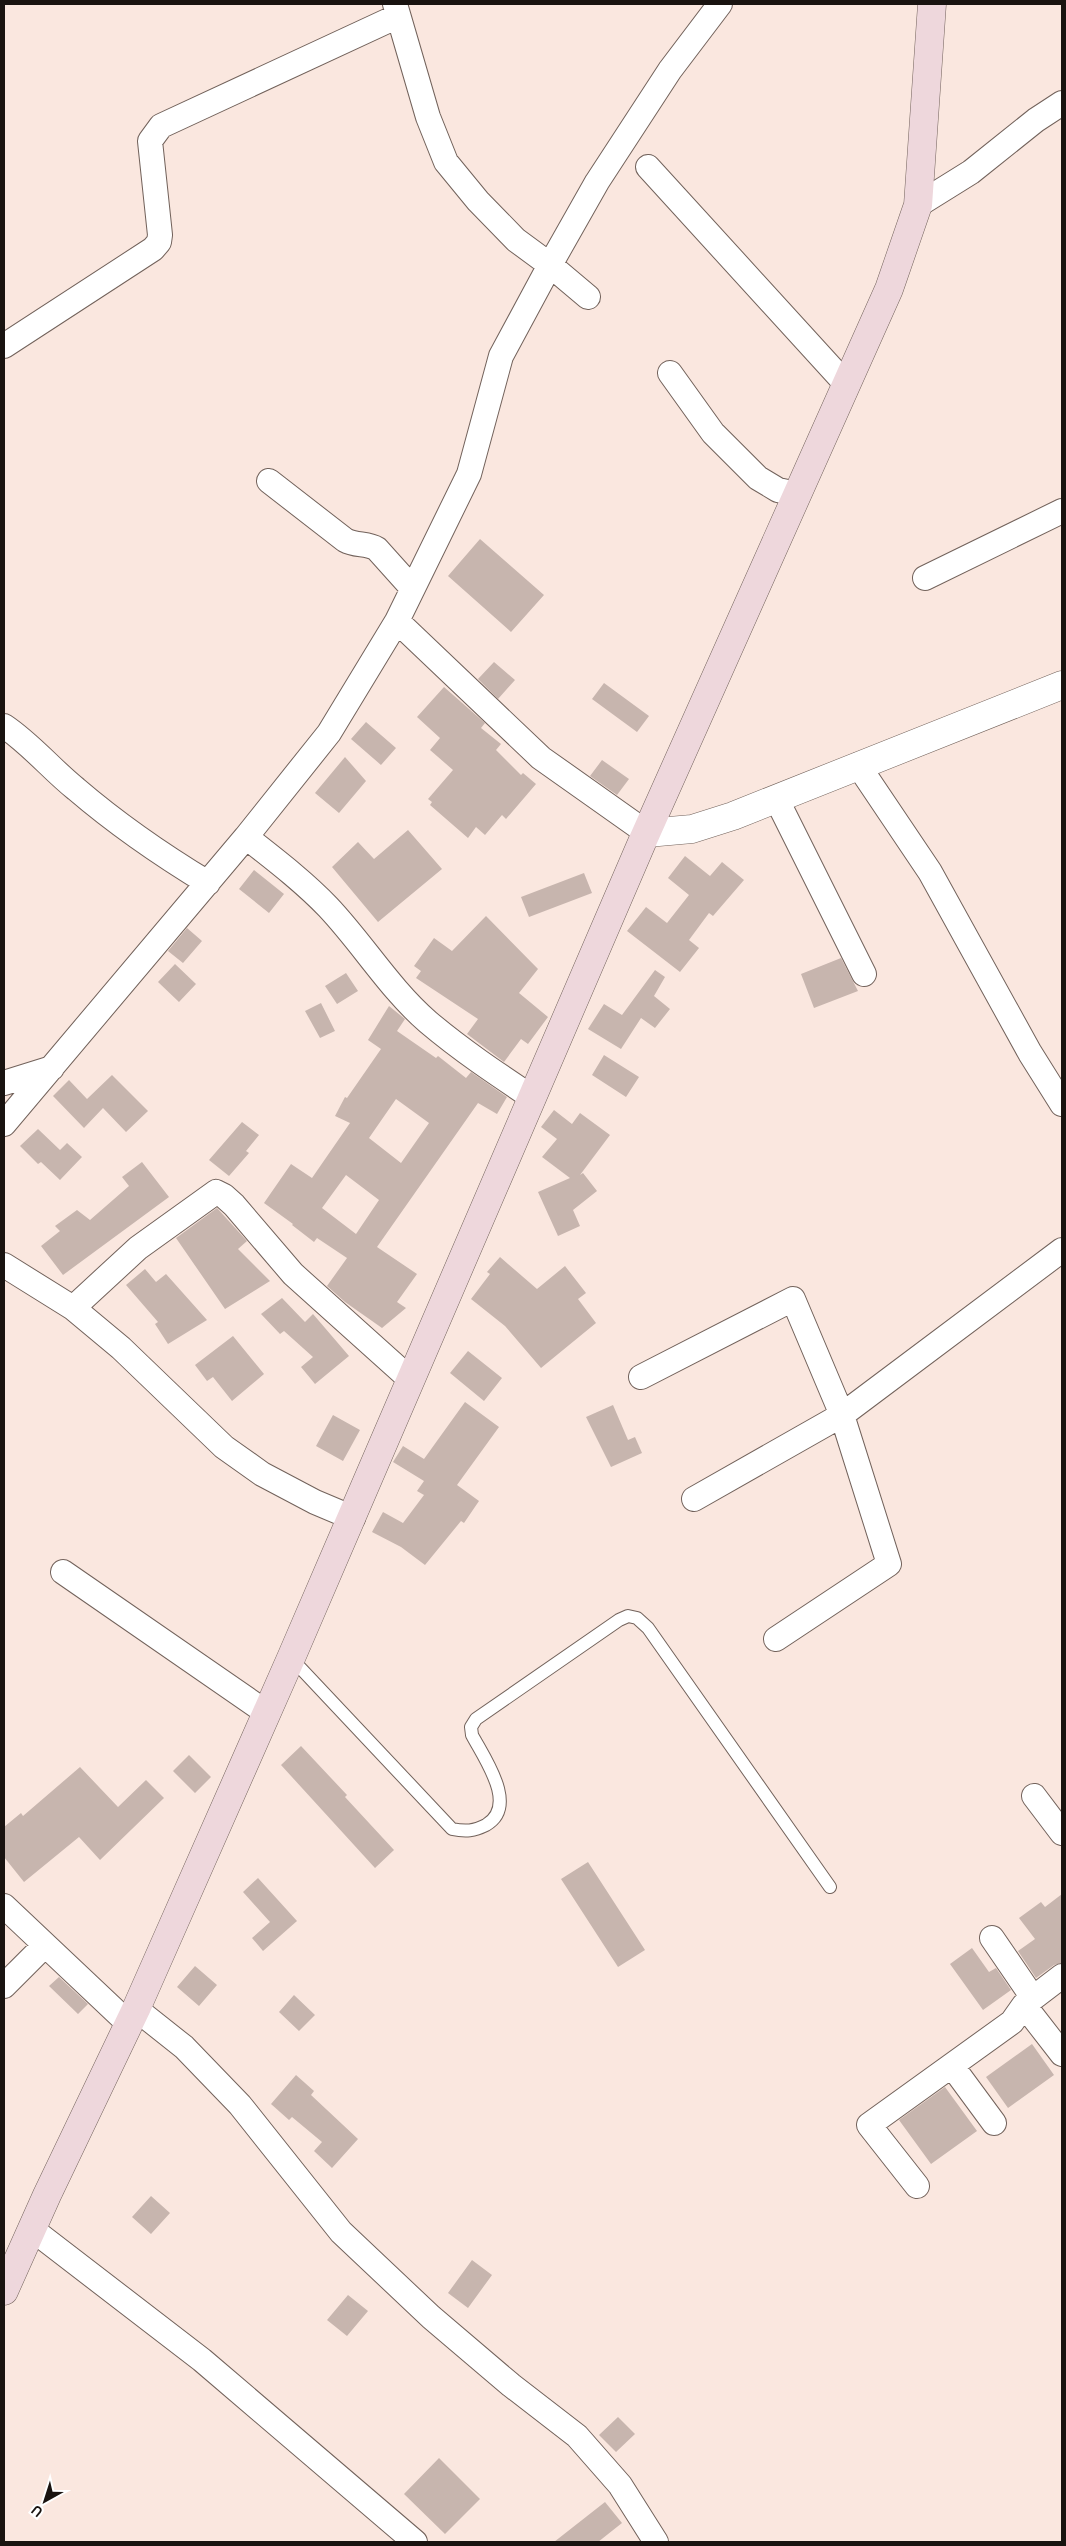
<svg xmlns="http://www.w3.org/2000/svg" width="1066" height="2546" viewBox="0 0 1066 2546" font-family="'DM Sans',sans-serif">
<style>
.building{fill:#c7b5ae;fill-rule:evenodd}
.lines{fill:none;stroke-linecap:round;stroke-linejoin:round}
.service-casing{stroke:#72625b;stroke-width:14}
.minor-casing{stroke:#72625b;stroke-width:26}
.tertiary-casing{stroke:#72625b;stroke-width:29}
.secondary-casing{stroke:#72625b;stroke-width:29}
.service{stroke:#fff;stroke-width:12}
.minor{stroke:#fff;stroke-width:24}
.tertiary{stroke:#fff;stroke-width:28}
.secondary{stroke:#eed7dc;stroke-width:28}
</style>
<rect width="100%" height="100%" fill="#fae7df"/>
<path class="building" d="M480,539L544,595L511,632L448,576Z
M494,662L515,680L498,699L478,679Z
M604,683L649,716L637,732L592,699Z
M444,687L485,723L481,728L501,744L496,750L521,775L523,773L536,784L506,819L502,815L485,835L476,827L468,838L430,805L432,802L428,799L453,770L430,750L440,738L417,717Z
M366,722L396,748L381,765L351,739Z
M345,757L366,781L339,813L315,793Z
M602,760L629,779L617,795L590,776Z
M408,830L442,869L378,922L332,867L358,842L374,859Z
M685,856L710,876L722,862L744,880L713,916L709,913L689,940L699,948L680,972L627,931L646,907L667,923L689,895L668,878Z
M254,870L284,894L269,913L239,889Z
M584,873L592,893L529,917L521,897Z
M486,916L538,969L519,993L548,1017L528,1044L521,1039L504,1062L467,1034L478,1019L416,978L421,971L414,966L434,938L452,951Z
M187,928L202,941L183,963L168,951Z
M841,958L858,991L814,1008L801,974Z
M175,964L196,984L179,1002L158,982Z
M655,970L665,977L654,996L670,1009L655,1028L641,1018L621,1049L588,1029L604,1004L622,1015Z
M346,973L358,991L337,1004L325,986Z
M321,1003L335,1031L320,1038L305,1011Z
M389,1006L405,1019L397,1031L436,1058L438,1056L466,1078L471,1072L507,1097L497,1114L478,1103L377,1247L417,1274L397,1302L406,1308L382,1328L345,1302L327,1286L347,1258L317,1238L314,1242L292,1225L293,1224L264,1203L291,1164L312,1178L350,1123L335,1116L345,1097L347,1098L381,1049L368,1040ZM396,1099L429,1123L401,1163L369,1138ZM346,1175L379,1200L356,1234L322,1208Z
M604,1055L639,1077L626,1097L592,1075Z
M112,1075L148,1111L126,1132L103,1108L84,1128L53,1096L69,1080L87,1099Z
M554,1110L572,1124L580,1113L610,1135L580,1175L583,1173L597,1191L573,1210L580,1226L558,1236L538,1192L570,1178L542,1157L557,1139L541,1127Z
M242,1122L259,1135L246,1151L249,1153L229,1176L209,1160Z
M38,1129L60,1150L67,1143L82,1157L60,1180L41,1162L38,1164L20,1146Z
M142,1162L169,1197L63,1275L41,1246L60,1231L55,1226L77,1210L90,1220L129,1186L122,1177Z
M217,1208L247,1241L238,1249L270,1281L225,1309L176,1238Z
M500,1257L537,1289L565,1266L586,1293L578,1299L596,1323L541,1368L505,1326L471,1299L490,1274L487,1272Z
M145,1269L156,1282L166,1274L207,1320L168,1344L155,1324L158,1322L126,1285Z
M282,1298L305,1322L313,1314L349,1356L315,1384L301,1367L313,1357L284,1331L280,1334L261,1314Z
M233,1336L264,1374L232,1401L213,1377L207,1381L195,1365Z
M468,1351L502,1378L484,1401L450,1373Z
M465,1402L499,1427L457,1485L479,1501L464,1523L461,1521L425,1565L401,1547L372,1532L383,1512L403,1523L424,1495L417,1491L424,1481L393,1462L403,1446L424,1459Z
M613,1405L628,1440L635,1437L642,1453L611,1467L586,1417Z
M333,1415L360,1430L343,1461L316,1446Z
M301,1746L347,1795L345,1797L394,1850L375,1868L281,1765Z
M189,1755L211,1777L195,1793L173,1771Z
M80,1767L118,1807L146,1780L164,1798L100,1860L79,1837L24,1882L4,1857V1827L21,1813L23,1816Z
M588,1862L645,1950L618,1967L561,1879Z
M258,1878L297,1921L263,1951L252,1938L270,1922L243,1892Z
M1062,1894V1963L1054,1965L1036,1978L1018,1951L1035,1939L1019,1918L1041,1902L1045,1907Z
M972,1948L989,1972L996,1968L1011,1990L983,2010L950,1964Z
M195,1966L217,1985L199,2006L177,1987Z
M59,1977L88,2004L78,2014L49,1986Z
M294,1995L315,2015L299,2031L279,2012Z
M1032,2044L1054,2075L1008,2108L986,2077Z
M296,2075L314,2091L311,2095L358,2139L332,2168L314,2151L322,2142L292,2117L289,2120L271,2104Z
M945,2087L977,2131L931,2164L899,2120Z
M151,2196L170,2213L151,2234L132,2217Z
M472,2260L492,2275L468,2308L448,2293Z
M348,2295L368,2311L347,2336L327,2320Z
M618,2417L635,2434L616,2452L599,2435Z
M439,2458L480,2499L445,2534L404,2494Z
M605,2502L622,2523L598,2542H554Z"/>
<g class="lines">
<g class="service-casing">
<path id="service" d="M291,1658L452,1829C466,1832 474,1831 486,1825C519,1806 484,1758 472,1735L471,1727L476,1719L619,1620L628,1616L637,1618L648,1628L830,1887"/>
</g>
<g class="minor-casing">
<path id="minor" d="M395,4L428,117L446,162L478,201L516,240L550,265L588,297
M648,167L845,383
M918,205L971,172L1036,120L1062,103
M4,346L153,249L159,242L160,235L150,141L161,126L398,16
M670,373L713,433L758,478L778,490L796,494
M269,481L345,540C356,546 367,543 377,549L412,588
M925,578L1062,511
M397,621L541,758L647,833
M4,726C31,744 51,769 76,789C118,825 160,854 208,883
M858,765L930,872L1030,1053L1062,1104
M776,798L864,974
M246,837C274,859 303,881 328,907C363,944 389,988 428,1022C461,1050 497,1074 533,1098
M4,1083L52,1068
M4,1124L246,837L329,733L397,621L469,474L501,356L550,265L597,182L670,70L720,4
M4,1265L73,1308L121,1348L224,1447L262,1474L315,1502L353,1518
M73,1308L138,1248L216,1192L224,1196L234,1205L293,1274L411,1380
M641,1377L793,1299L842,1415L1062,1250
M694,1499L842,1415L889,1564L776,1639
M63,1572L267,1713
M1034,1796L1062,1833
M4,1906L129,2024
M992,1938L1033,1998
M4,1986L45,1945
M1024,2005L1062,2054
M136,2009L184,2047L240,2105L341,2232L431,2317L511,2385L577,2436L620,2485L656,2542
M952,2066L994,2123
M917,2186L869,2125L1012,2022L1024,2005L1062,1976
M33,2230L202,2360L415,2542"/>
</g>
<g class="tertiary-casing">
<path id="tertiary" d="M647,833L692,829L733,816L1062,685"/>
</g>
<g class="secondary-casing">
<path id="secondary" d="M4,2291L47,2195L136,2009L291,1658L643,840L889,289L918,205L932,4"/>
</g>
<use href="#service" class="service"/>
<use href="#minor" class="minor"/>
<use href="#tertiary" class="tertiary"/>
<use href="#secondary" class="secondary"/>
</g>
<rect width="1066" height="2546" fill="none" stroke="#191310" stroke-width="10"/>
<g transform="translate(45 2501) rotate(219)" stroke="#ffffff" stroke-width="4" paint-order="stroke">
<path d="M0-4L9 19L0 12L-9 19Z" fill="#191310"/>
<text y="-8" font-size="14" font-weight="bold" text-anchor="middle" fill="#191310">U</text>
</g>
</svg>
